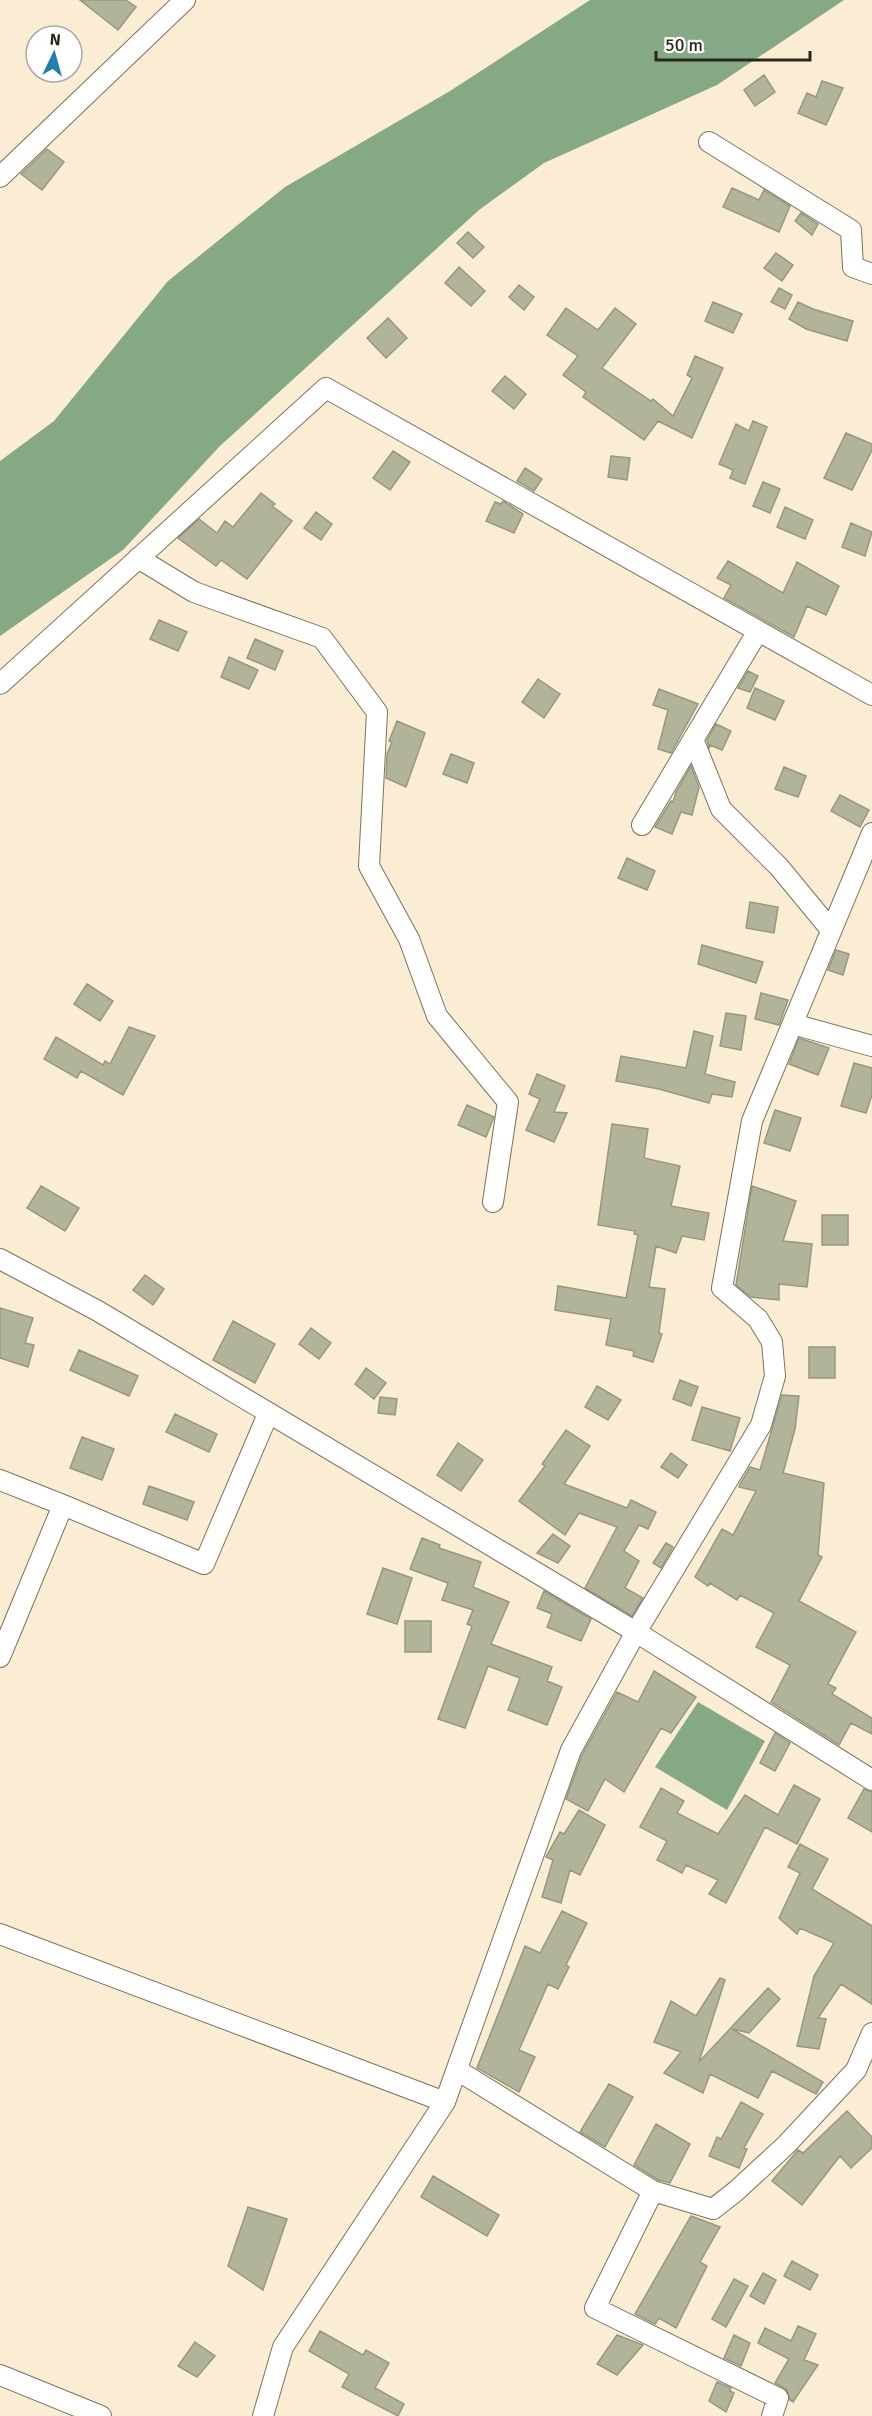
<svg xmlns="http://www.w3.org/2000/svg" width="872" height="2416" viewBox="0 0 872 2416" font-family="Signika,sans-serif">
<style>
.water{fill:#86a985}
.building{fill:#b1b49a;stroke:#95997f;stroke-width:1.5}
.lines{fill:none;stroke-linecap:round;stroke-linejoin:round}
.minor-casing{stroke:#7e725b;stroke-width:22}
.minor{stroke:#fff;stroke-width:20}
</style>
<rect width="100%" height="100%" fill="#fbedd3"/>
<path class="water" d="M590,0H844L717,85L544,163L479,210L220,446L123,550L0,636V461L54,421L168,281L285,187L450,91Z
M698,1702L765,1741L727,1810L655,1767Z"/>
<path class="building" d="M80,0H126L136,7L118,30Z
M764,75L775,92L755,106L744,90Z
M822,81L843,88L826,125L798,113L807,93L816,97Z
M47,149L64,162L42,190L21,174Z
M732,188L759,200L764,190L790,206L779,232L723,207Z
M801,213L818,224L812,235L795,221Z
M468,232L484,247L473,258L457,243Z
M776,253L793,265L782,281L764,268Z
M459,267L485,291L471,306L445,283Z
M519,285L534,297L524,310L509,297Z
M779,288L792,295L785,309L771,302Z
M713,302L742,314L733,333L705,321Z
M798,302L813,309L853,321L847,341L806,329L789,319Z
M566,308L598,330L615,308L636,324L602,368L651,401L653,399L673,416L692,378L687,375L695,356L723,368L692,438L658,421L644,440L583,397L586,392L563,375L578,356L547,335Z
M388,318L407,338L386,358L367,338Z
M505,376L526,394L514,409L492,391Z
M753,421L767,427L745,484L730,478L733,470L719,464L736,424L749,431Z
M846,433L872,444V450L852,490L824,478Z
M393,451L410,462L390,490L373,478Z
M611,456L630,458L627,480L608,477Z
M525,468L542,479L534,491L517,481Z
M763,482L780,489L770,513L753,506Z
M261,493L275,504L272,506L292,521L247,579L221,560L216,566L178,538L199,519L217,533L225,521L233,527Z
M503,501L523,514L514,533L486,521L495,502L501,504Z
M785,507L813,520L805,539L777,527Z
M316,512L332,524L321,540L304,528Z
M851,523L872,532L865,556L842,547Z
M728,561L783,593L797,562L839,586L826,615L807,606L794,637L724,598L731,585L717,578Z
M159,620L187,632L178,651L150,639Z
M255,639L283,651L275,670L247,658Z
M229,657L258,670L249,689L221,677Z
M748,671L758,676L750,692L738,688Z
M538,679L560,694L544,718L522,702Z
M755,688L784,701L775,720L747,708Z
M659,689L698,704L671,753L658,749L668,710L653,705Z
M397,721L425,733L406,787L386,778L387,754L392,742L389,741Z
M716,724L731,731L722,750L710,745L709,748L707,740Z
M451,754L474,763L467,783L443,774Z
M691,766L699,787L692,815L681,812L672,834L655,827L671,801L673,802L676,792Z
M784,767L806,776L798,797L775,789Z
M840,795L869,810L860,827L831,811Z
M627,858L655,871L647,890L618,878Z
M750,902L778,907L774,933L746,928Z
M702,945L763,962L756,983L698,964Z
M836,950L849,954L843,975L828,970Z
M87,984L113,1001L100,1021L74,1004Z
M761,993L788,1000L779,1025L755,1019Z
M726,1013L746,1016L741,1050L720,1046Z
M129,1027L155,1036L123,1095L81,1071L77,1078L44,1059L56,1037L103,1065L105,1061L110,1064Z
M694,1031L713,1036L705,1074L735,1082L732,1097L712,1094L709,1103L659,1089L616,1081L621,1056L686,1068Z
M799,1038L829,1048L818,1075L789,1064Z
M854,1063L872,1068V1095L866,1113L841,1106Z
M537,1074L565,1086L554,1112L567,1113L554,1142L526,1130L540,1099L529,1094Z
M467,1105L494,1117L486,1137L458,1125Z
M775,1110L801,1118L790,1151L764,1143Z
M612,1124L648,1129L644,1158L680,1166L671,1206L709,1213L704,1240L682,1236L676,1253L656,1246L649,1287L665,1289L659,1333L662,1334L653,1362L633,1356L634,1351L606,1345L611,1319L555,1310L558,1286L626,1298L638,1235L634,1234L635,1231L598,1225Z
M41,1186L79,1208L65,1231L27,1208Z
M752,1186L796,1201L783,1241L812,1244L807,1287L779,1284V1300L751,1297L736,1285Z
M822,1215H848V1245H822Z
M145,1275L164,1289L153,1305L133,1290Z
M0,1308L33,1318L25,1343L34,1345L28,1367L0,1358Z
M233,1321L275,1344L255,1383L213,1360Z
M311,1328L331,1343L319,1359L299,1344Z
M809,1347H835V1378H809Z
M79,1350L138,1376L129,1396L70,1370Z
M366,1368L386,1383L374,1399L355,1384Z
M680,1380L698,1387L691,1406L673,1399Z
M597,1386L621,1400L608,1420L585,1407Z
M782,1395L799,1396L795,1429L783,1473L824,1483L818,1555L822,1557L799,1601L856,1632L828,1684L836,1688L832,1694L872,1718V1734L851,1723L839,1745L771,1702L790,1665L756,1647L774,1613L740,1595L737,1600L710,1583L708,1586L695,1577L722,1529L733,1535L756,1491L739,1487L740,1484L750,1467L760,1470Z
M380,1397L397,1399L395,1415L378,1413Z
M702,1407L740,1418L730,1451L692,1440Z
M175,1414L217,1434L209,1452L166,1432Z
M566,1430L590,1446L564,1484L627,1508L631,1500L656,1512L648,1529L639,1525L624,1551L639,1561L625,1588L643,1598L632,1616L585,1588L617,1527L579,1513L565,1535L519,1501L545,1466L542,1464Z
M82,1437L114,1449L102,1480L70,1468Z
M458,1443L483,1460L461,1491L437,1475Z
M671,1453L687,1465L678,1478L661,1467Z
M149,1486L194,1502L187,1520L143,1504Z
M553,1534L570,1546L558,1563L537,1553Z
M422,1538L440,1545L439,1548L481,1562L473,1587L509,1602L491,1644L552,1667L547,1681L562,1687L547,1725L508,1710L520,1678L488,1666L465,1728L438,1719L472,1626L467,1624L473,1610L442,1600L448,1583L410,1569Z
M666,1543L673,1547L661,1568L653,1563Z
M383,1568L412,1578L397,1624L367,1614Z
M544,1591L591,1619L581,1641L547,1627L552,1614L537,1608Z
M405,1621H431V1652H405Z
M654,1671L696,1697L671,1733L661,1728L624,1792L605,1779L588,1811L566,1799L582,1755L617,1692L638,1702Z
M775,1733L790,1743L775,1771L760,1763Z
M794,1785L820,1799L797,1844L765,1827L726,1903L709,1894L718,1880L686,1865L682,1873L657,1860L667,1841L640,1827L661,1788L684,1801L677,1813L718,1834L745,1795L778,1815Z
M864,1789L872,1792V1832L848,1818Z
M579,1810L605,1825L580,1875L570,1870L561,1903L542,1897L553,1860L546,1857L560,1832L564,1834Z
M800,1844L828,1859L812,1889L872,1926V2004L841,1984L818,2018L826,2019L819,2049L797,2046L814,1976L834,1943L800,1928L797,1934L779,1918L800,1873L788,1867Z
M562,1911L587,1923L566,1965L569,1967L558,1989L548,1984L519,2050L535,2057L519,2092L477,2068L525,1946L540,1953Z
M720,1978L725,1980L699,2062L768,1988L780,1999L749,2033L732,2029L823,2082L816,2094L772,2071L758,2098L710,2074L703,2093L664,2073L681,2052L654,2042L671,2001L696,2016Z
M609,2084L633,2097L605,2147L580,2132Z
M741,2102L763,2114L744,2148L747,2149L739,2168L709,2156L717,2137L721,2139Z
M847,2111L872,2137V2148L851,2168L840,2156L802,2205L772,2181L798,2150L803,2153Z
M656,2124L690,2144L670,2183L658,2180L634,2165Z
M433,2176L499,2215L487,2236L421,2197Z
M248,2207L287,2219L263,2290L228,2266Z
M691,2216L720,2227L700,2262L707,2266L676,2328L659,2318L655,2324L635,2314Z
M792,2261L818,2275L810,2290L784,2276Z
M763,2273L776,2280L764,2304L750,2296Z
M734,2279L748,2286L726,2327L712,2319Z
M798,2326L816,2334L804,2360L818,2365L793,2402L790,2400L787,2390L775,2383L789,2359L758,2343L765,2328L791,2341Z
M320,2331L363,2355L366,2350L389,2363L375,2388L404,2404L398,2416L342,2387L349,2374L309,2351Z
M617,2335L643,2345L617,2375L597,2364Z
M734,2335L750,2343L741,2366L724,2358Z
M195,2342L215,2356L197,2377L178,2366Z
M717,2382L731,2388L730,2391L734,2393L726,2412L709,2401Z"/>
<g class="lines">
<g class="minor-casing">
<path id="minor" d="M709,142L851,230L853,267L872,274
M0,177L185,0
M138,558L194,592L322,638L377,712L369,866L409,939L437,1016L508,1102L493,1202
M0,684L326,388L872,695
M693,739L721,809L779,867L831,930
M642,825L758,631
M793,1024L872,1046
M0,1259L98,1311L636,1632L872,1780
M0,1480L63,1505L0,1657
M63,1505L204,1564L268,1414
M0,1934L445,2102
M457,2070L653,2191L595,2308L778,2398L772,2416
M653,2191L713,2209L736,2191L786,2145L856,2070L872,2033
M0,2375L101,2416
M263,2416L283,2347L445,2102L571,1750L636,1632L761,1425L775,1376L772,1342L758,1319L722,1288L752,1121L872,833"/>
</g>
<use href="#minor" class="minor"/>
</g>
<g transform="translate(54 54) rotate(5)"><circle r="28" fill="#ffffff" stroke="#aaa8a4" stroke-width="1.5"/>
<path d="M0-4.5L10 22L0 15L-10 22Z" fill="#227eab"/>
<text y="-9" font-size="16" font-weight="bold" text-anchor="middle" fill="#2b261c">N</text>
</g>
<path d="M656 51v9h154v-9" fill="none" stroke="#2b261c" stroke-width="3"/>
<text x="665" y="51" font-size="18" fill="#2b261c" stroke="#ffffff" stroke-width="4.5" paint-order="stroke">50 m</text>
</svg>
